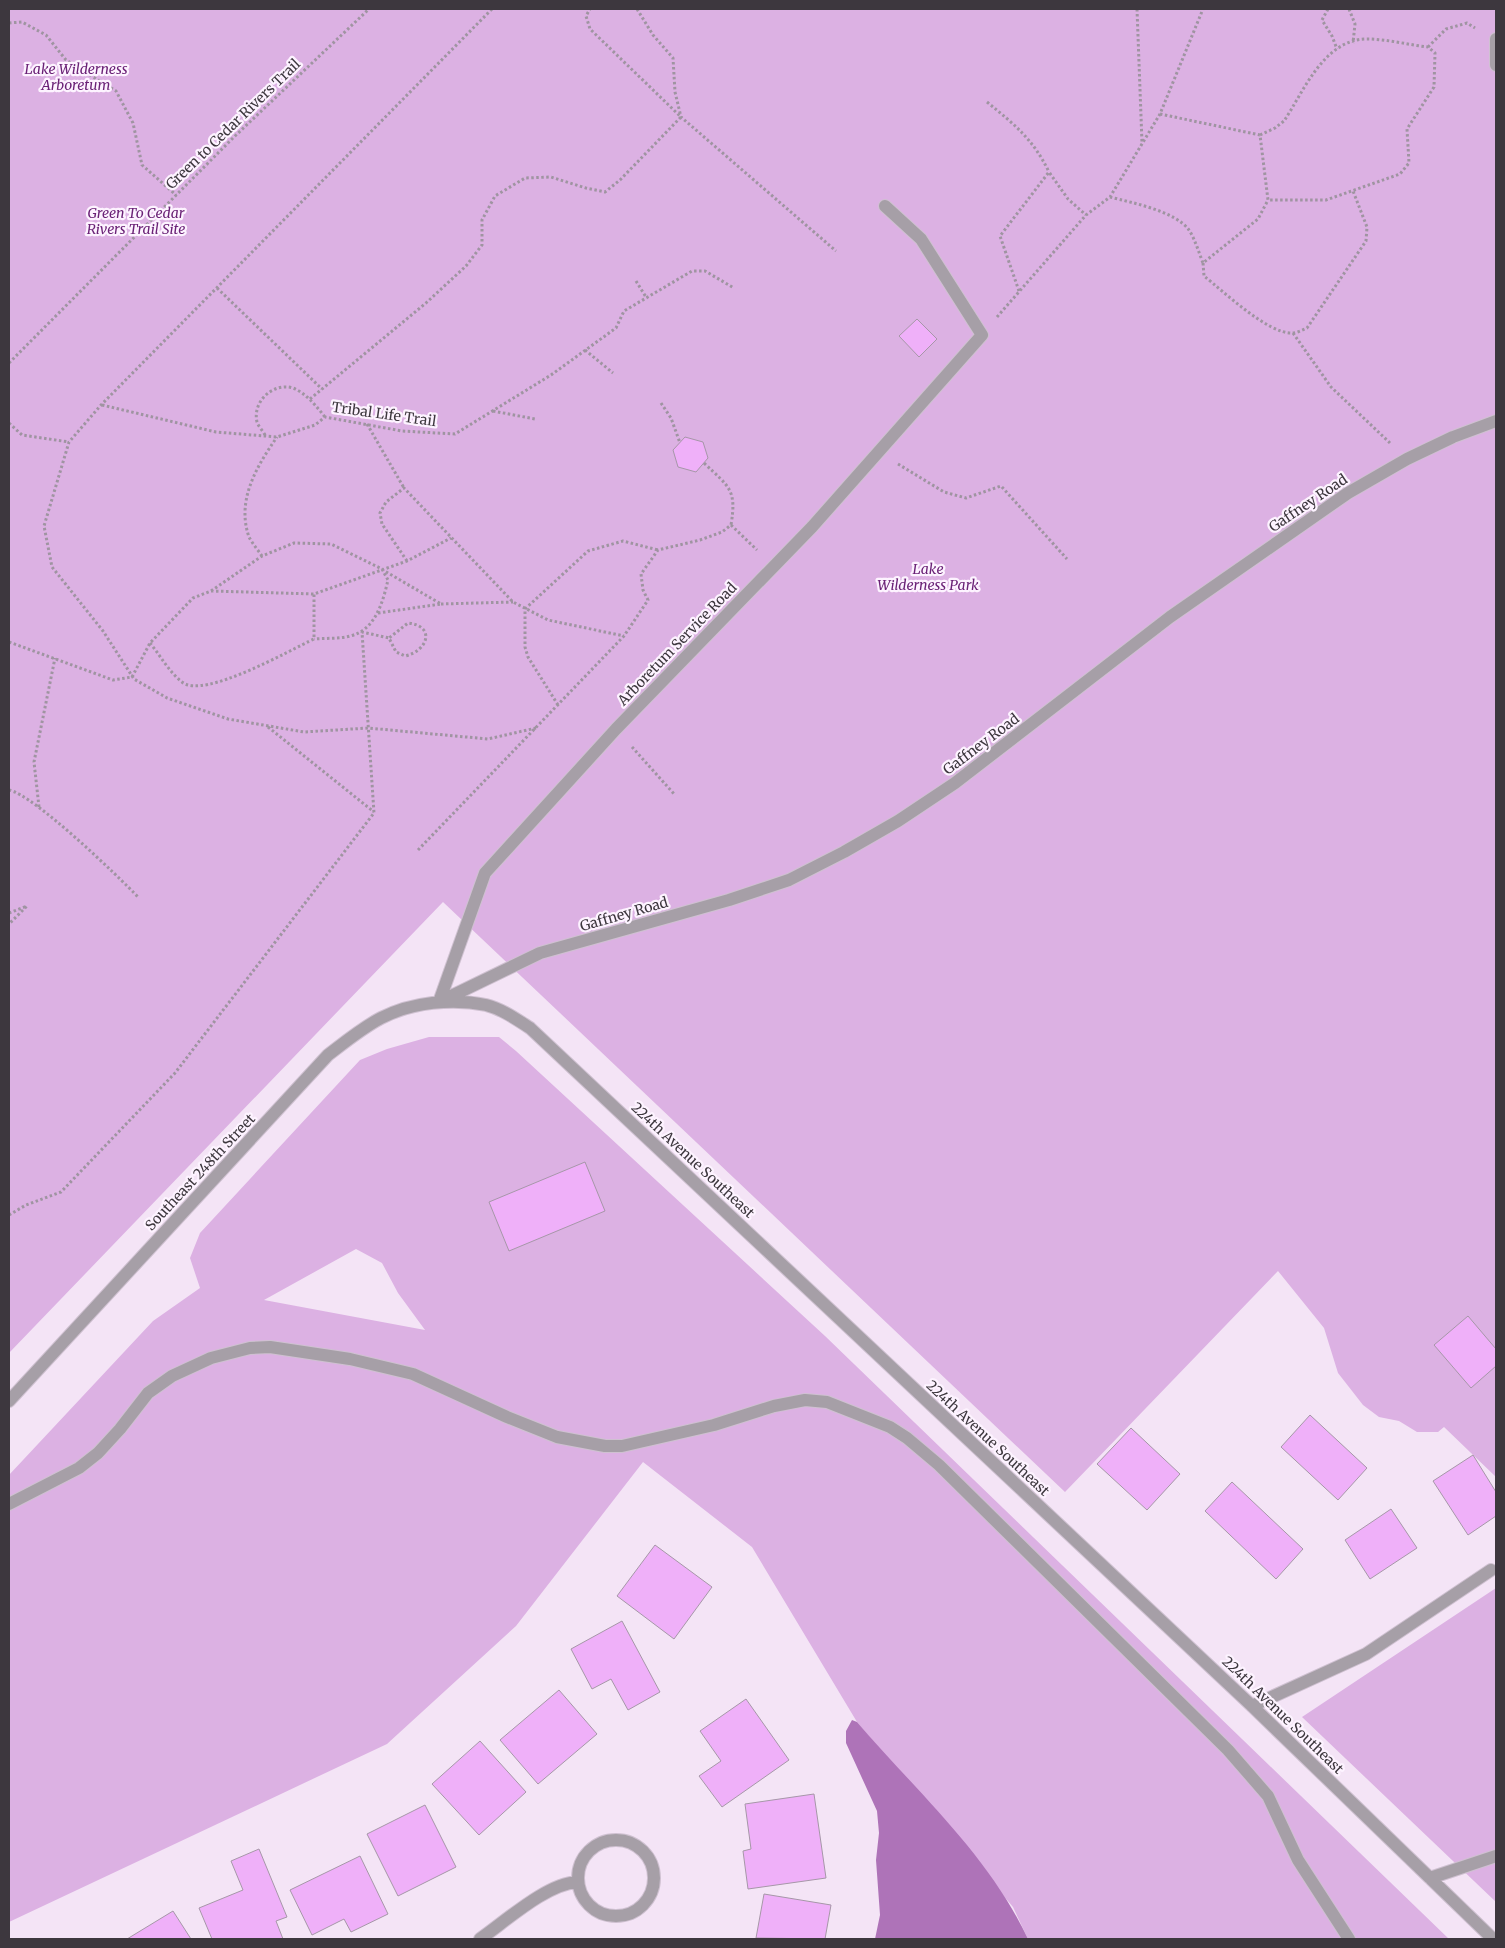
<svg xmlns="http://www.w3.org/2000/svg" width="1505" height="1948" viewBox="0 0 1505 1948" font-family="Merriweather,serif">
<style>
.green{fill:#dcb1e3;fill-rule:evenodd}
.water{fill:#ae73b8}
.building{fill:#efb0f9;stroke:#a697a8}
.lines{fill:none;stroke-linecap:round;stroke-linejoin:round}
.minor-casing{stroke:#cfc1d1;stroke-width:14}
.path{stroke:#9f94a1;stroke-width:3;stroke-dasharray:2.5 2.5;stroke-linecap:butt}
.minor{stroke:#a69fa7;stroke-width:12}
.labels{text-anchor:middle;stroke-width:4.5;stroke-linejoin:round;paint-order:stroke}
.park-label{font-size:14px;font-style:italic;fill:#6a2176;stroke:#fdf3ff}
.street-label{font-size:14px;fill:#3d373e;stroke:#fdf3ff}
</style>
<rect width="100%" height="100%" fill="#f4e4f6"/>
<path class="green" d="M9,9H1496V1477L1444,1427L1438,1432H1417L1399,1421L1379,1417L1363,1405L1338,1373L1324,1328L1278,1271L1065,1492L443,902L9,1353Z
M429,1037H499L516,1051L825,1336L1449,1939H1028L1013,1907L857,1722L752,1547L643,1462L516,1626L387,1744L9,1922V1475L153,1321L200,1288L190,1258L200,1233L360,1060L387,1049ZM356,1249L382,1263L398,1293L425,1330L264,1300Z
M1496,1588V1902L1302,1717Z"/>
<path class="water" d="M852,1720L857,1722C917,1792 988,1854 1028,1939H875L880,1915L876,1860L879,1833L877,1811L846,1743V1731Z"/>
<path class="building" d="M917,319L937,339L919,357L899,336Z
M685,437L703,442L708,458L696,472L678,467L673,450Z
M585,1162L605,1211L509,1251L489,1202Z
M1468,1316L1496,1349V1366L1471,1388L1434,1345Z
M1310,1415L1367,1468L1338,1500L1281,1447Z
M1131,1428L1180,1474L1147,1510L1097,1464Z
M1473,1455L1496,1492V1516L1468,1535L1433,1481Z
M1232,1482L1303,1549L1276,1579L1205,1511Z
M1391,1509L1417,1548L1370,1579L1345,1540Z
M655,1545L712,1587L674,1639L617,1596Z
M622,1621L660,1692L628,1710L611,1679L592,1689L571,1649Z
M559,1690L597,1734L538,1784L500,1740Z
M746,1699L789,1760L722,1807L699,1776L721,1761L700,1731Z
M480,1741L526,1792L479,1835L432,1784Z
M814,1794L826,1878L748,1889L743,1851L751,1849L745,1804Z
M425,1805L456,1867L398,1896L367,1834Z
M259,1849L287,1917L276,1921L283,1939H212L199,1908L243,1890L231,1861Z
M360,1856L388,1914L351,1932L344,1919L312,1935L290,1890Z
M764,1894L831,1905L825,1939L756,1938Z
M173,1911L191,1939H127Z"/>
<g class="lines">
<g class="minor-casing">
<path id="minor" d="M1496,39V65
M441,1001L540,953L729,900L789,880L844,852L898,821L955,783L1170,617L1348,493L1407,459L1453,437L1496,421
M439,1002L485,873L616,729L812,527L982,335L921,239L885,206
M9,1401L328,1055C345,1042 362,1028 381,1018C412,1002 453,998 486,1005C502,1009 516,1019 530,1028L1252,1706L1493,1939
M9,1504L79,1468L98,1453L120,1429L148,1393L172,1376L211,1358L250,1348L270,1347L350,1359L413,1374L507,1417L557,1437L605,1446H622L714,1425L774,1406L805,1400L827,1402L890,1427L907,1438L939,1465L1228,1750L1268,1796L1298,1860L1349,1939
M1252,1706L1366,1654L1491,1570
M578 1878a38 38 0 1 1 76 0a38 38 0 1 1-76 0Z
M1430,1878L1496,1856
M480,1939C506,1921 546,1884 577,1882"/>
</g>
<path class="path" d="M492,9L101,405L69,442L44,526L52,567L103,631L134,679L167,698L228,719L304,732L368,728L488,739L536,728
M637,9L653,35L673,58L675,92L681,117L836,251
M1137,9L1142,143
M1328,9L1322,20L1332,36L1337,49
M1349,9L1355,24L1353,43
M9,23L22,22L46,35L66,60L116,91L133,123L142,165L176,195
M1428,47L1446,29L1467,23L1475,28
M987,102C1015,125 1033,139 1049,172
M1260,135L1275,128L1284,121C1304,91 1324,39 1367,39C1387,39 1409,45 1428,47L1435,53L1434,87L1407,129L1409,163L1400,174L1326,200H1268
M1110,197C1133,203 1175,211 1189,230C1195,239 1199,253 1203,263L1258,219L1268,200L1260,135L1160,114
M1203,263L1204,276C1223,291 1268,334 1292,333C1297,333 1302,330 1307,328L1366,241L1367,227L1353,191
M636,281L646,297
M217,288L322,389
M1019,291L1000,236L1049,172L1068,199L1086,215
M997,317L1086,215L1110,197L1160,114L1203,9
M1293,333L1331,387L1390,443
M585,350L613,373
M9,363L234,137L369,9
M310,399L426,303L466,266L482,245V220L495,196L525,178L551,177L586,188L605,192L620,180L681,117L590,29L586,16L590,9
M661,403L671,418L680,443
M102,405L216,432L277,437L315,425L325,417L402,431L455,434L551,375L616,328L624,311L692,271H705L734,288
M493,411L535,419
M9,423L22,435L69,442
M367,424L404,488
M265,435C263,431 258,426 257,422C252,401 274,382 293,388C306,393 317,407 325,417
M704,463C729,487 737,489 731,525
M898,464L944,492L966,498L1001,486L1067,559
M262,556C258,550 252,543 249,537C236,500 257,466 277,437
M407,561L382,524L380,513L386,502L404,488L513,602L548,620L624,636
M211,591L314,594L407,561L451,538
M441,604L513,602
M378,613L441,604L383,570
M9,642L113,680L132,677L150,643L193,598L211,591L262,556L294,543L331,544L382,569L388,580C383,601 376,630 350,636C339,639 326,638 314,639
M150,643C160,655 169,672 182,682C203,700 290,650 314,639V594
M558,705L528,657L525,647V609L588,551L623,541L658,550
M268,727L374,812
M632,747L675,795
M9,790C34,795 118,876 139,898
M39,807L34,762L55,658
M418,850L624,636L648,600L643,590L641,574L658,550L700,540L722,532L731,525L757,550
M9,913L27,906L9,924
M9,1215L26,1205L61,1192L175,1073L374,813L362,632L389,638L396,652L405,656C428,651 436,626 408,623L389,638"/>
<use href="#minor" class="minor"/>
</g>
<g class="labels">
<g class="park-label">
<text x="76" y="74">Lake Wilderness<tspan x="76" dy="16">Arboretum</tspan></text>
<text x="136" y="218">Green To Cedar<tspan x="136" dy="16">Rivers Trail Site</tspan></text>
<text x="928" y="574">Lake<tspan x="928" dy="16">Wilderness Park</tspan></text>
</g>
<g class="street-label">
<text transform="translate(233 124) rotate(-44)" y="5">Green to Cedar Rivers Trail</text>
<text transform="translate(384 414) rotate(8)" y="5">Tribal Life Trail</text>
<text transform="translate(1308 503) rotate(-34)" y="5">Gaffney Road</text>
<text transform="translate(677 644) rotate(-46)" y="5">Arboretum Service Road</text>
<text transform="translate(981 744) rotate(-37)" y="5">Gaffney Road</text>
<text transform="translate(624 914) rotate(-16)" y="5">Gaffney Road</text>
<text transform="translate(693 1160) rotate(43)" y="5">224th Avenue Southeast</text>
<text transform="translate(200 1172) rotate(-47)" y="5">Southeast 248th Street</text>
<text transform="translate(988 1438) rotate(43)" y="5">224th Avenue Southeast</text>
<text transform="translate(1283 1715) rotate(44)" y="5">224th Avenue Southeast</text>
</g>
</g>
<rect width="1505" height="1948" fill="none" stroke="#3d373e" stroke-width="20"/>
</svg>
